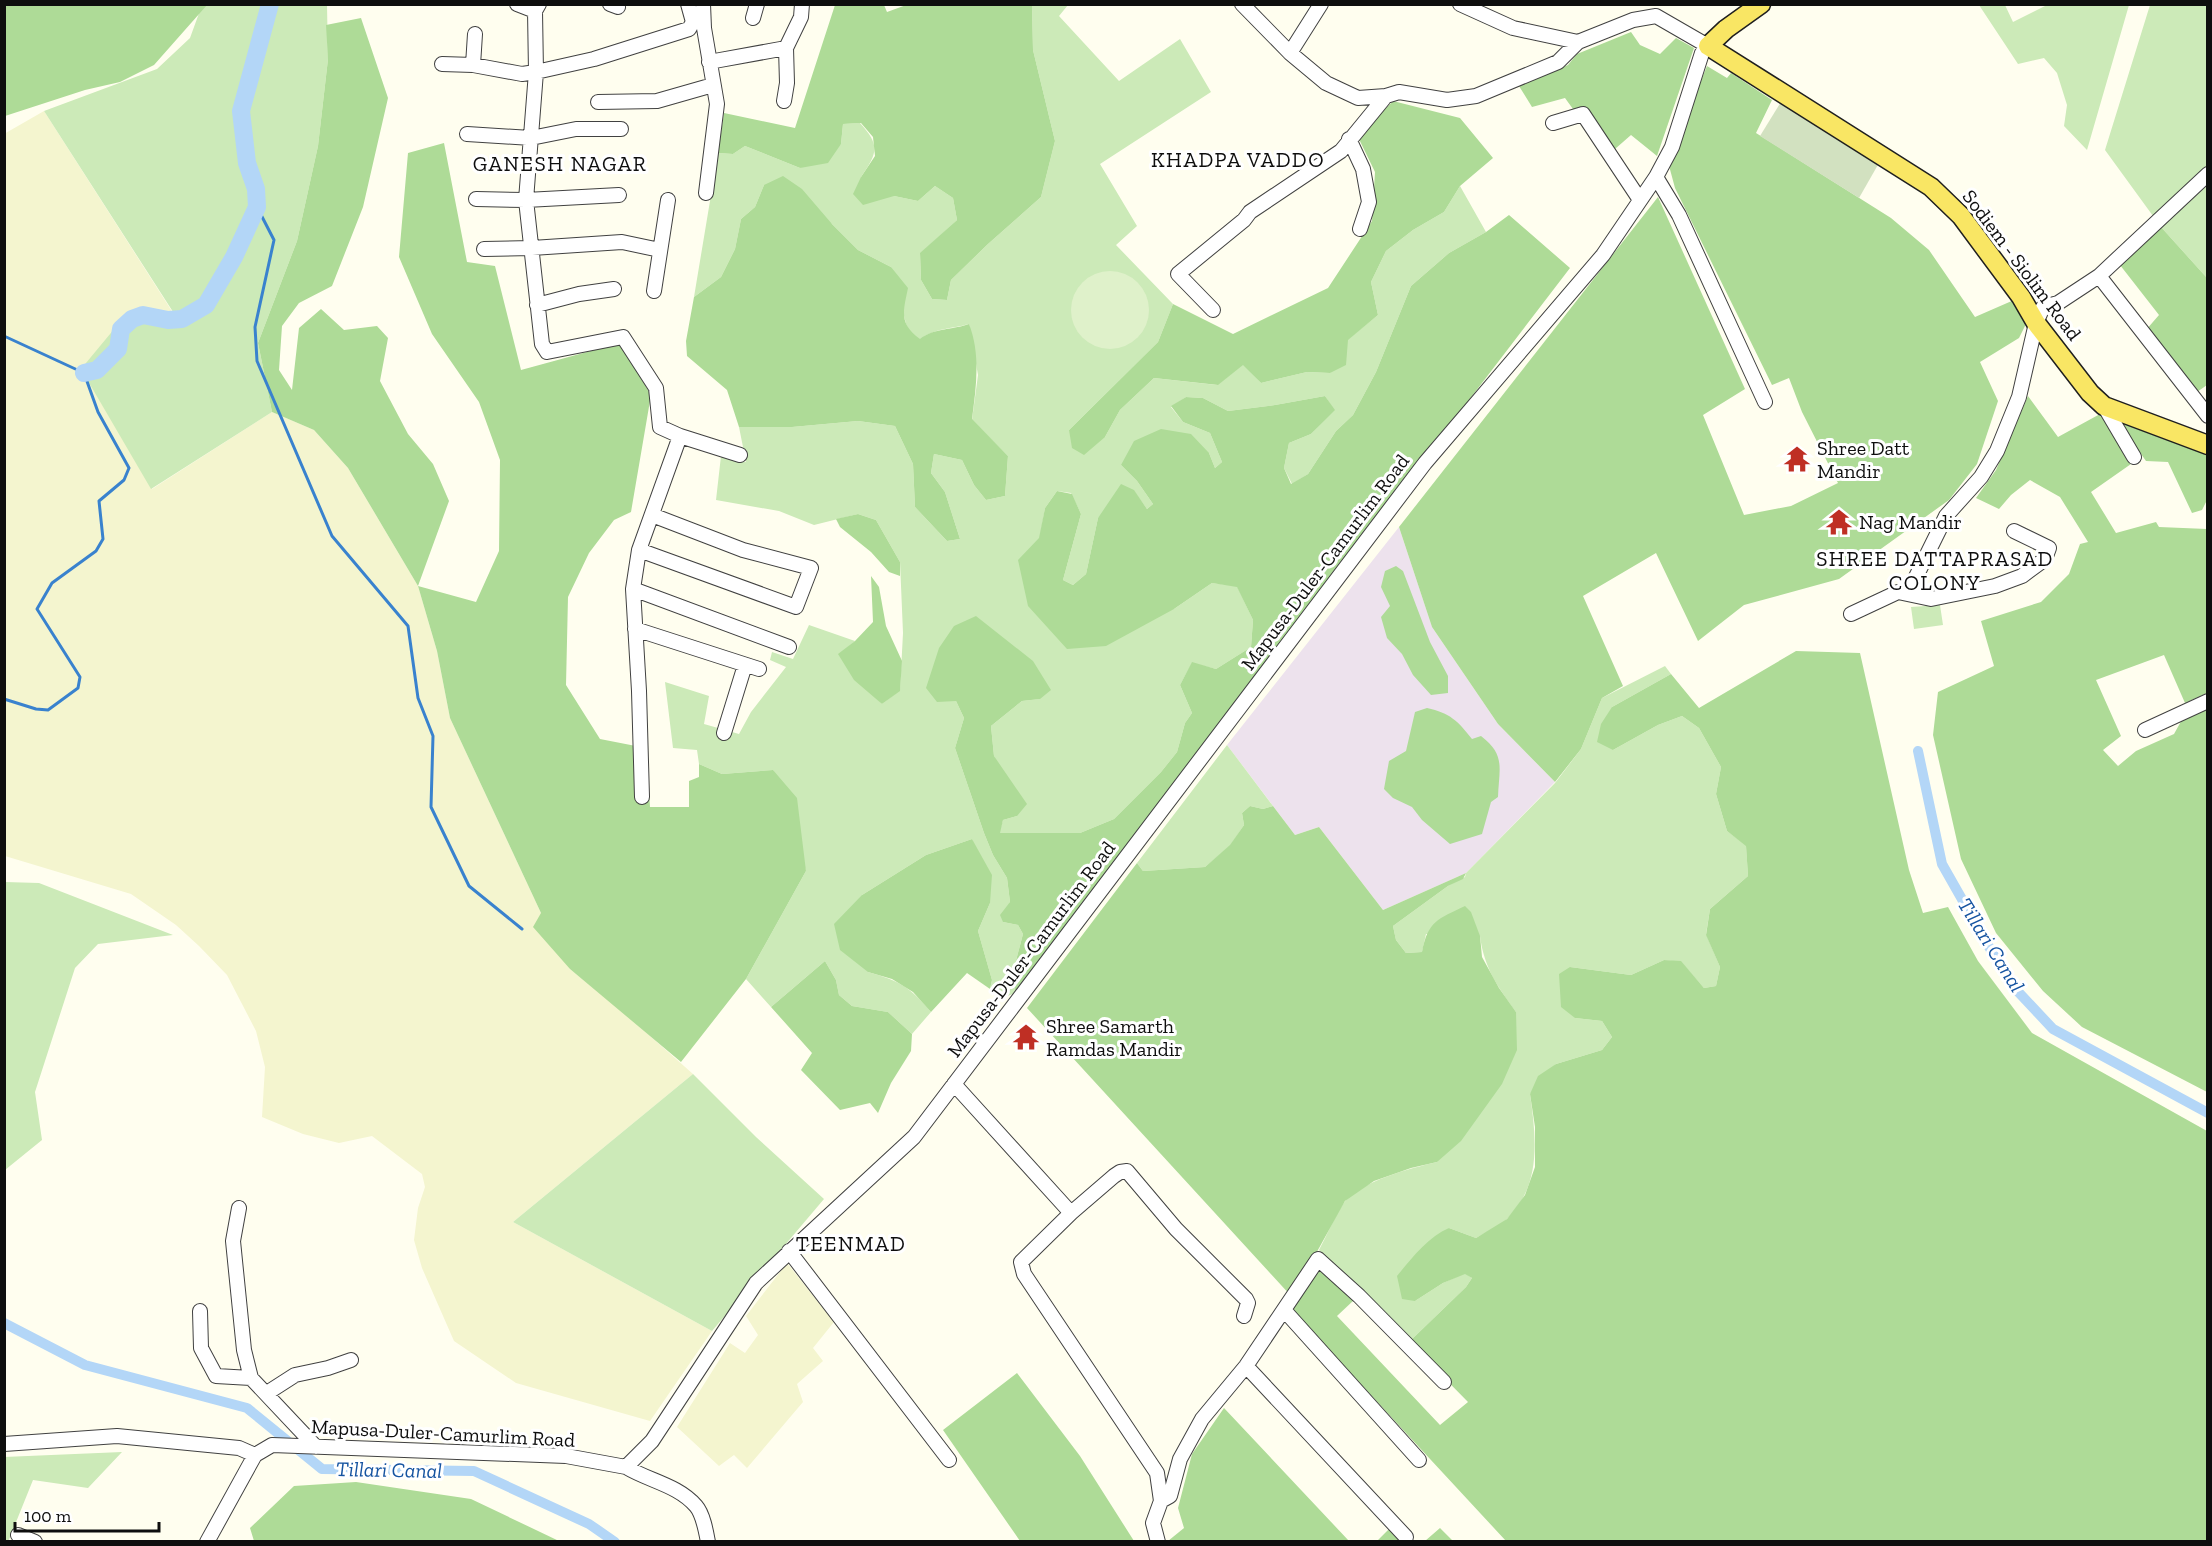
<svg xmlns="http://www.w3.org/2000/svg" width="2212" height="1546" viewBox="0 0 2212 1546" font-family="'Zilla Slab',serif">
<style>
.industrial{fill:#ede2ed}
.farmland{fill:#f4f5cf}
.green{fill:#cceab8}
.forest{fill:#aedb97}
.cemetery{fill:#d2e1c0}
.pitch{fill:#dff1ca}
.lines{fill:none;stroke-linecap:round;stroke-linejoin:round}
.stream{stroke:#3982ce;stroke-width:3}
.canal{stroke:#b3d6f7;stroke-width:10}
.river{stroke:#b3d6f7;stroke-width:18}
.minor-casing{stroke:#414141;stroke-width:16}
.major-casing{stroke:#1f1f1f;stroke-width:21}
.minor{stroke:#fff;stroke-width:14}
.major{stroke:#f9e664;stroke-width:18}
.labels{text-anchor:middle;stroke-width:6;stroke-linejoin:round;paint-order:stroke}
.street-label{font-size:20px;fill:#0e0e0e;stroke:#fff}
.poi-label{font-size:20px;fill:#0e0e0e;stroke:#fff;text-anchor:start}
.neighbourhood-label{font-size:21px;letter-spacing:1.5px;fill:#0e0e0e;stroke:#fff}
.water-label{font-size:21px;font-style:italic;fill:#1654a1;stroke:#fff}
</style>
<rect width="100%" height="100%" fill="#fffeef"/>
<path class="industrial" d="M1399,527L1432,627L1498,724L1555,782L1466,873L1383,910L1319,827L1295,835L1227,745Z"/>
<path class="farmland" d="M44,111L175,316L152,489L272,412L314,430L348,468L418,586L437,651L450,718L541,913L570,969L623,1012L693,1074L513,1222L712,1331L650,1421L516,1383L454,1341L422,1268L414,1240L418,1208L425,1187L422,1174L372,1136L339,1143L303,1134L262,1117L265,1067L256,1031L227,975L199,946L176,925L131,894L5,856L4,134Z
M787,1263L834,1322L813,1348L823,1361L797,1384L803,1402L747,1468L734,1455L719,1466L677,1427L730,1343L745,1353L758,1335L746,1316Z"/>
<path class="green" d="M202,5H327L328,59L318,146L297,241L258,343L272,412L151,489L81,369L115,328L139,310L175,315L44,111L157,69L190,38Z
M1032,5H1068L1059,16L1119,81L1180,39L1211,92L1100,164L1137,226L1116,245L1173,304L1158,342L1069,430L1105,437L1120,410L1154,378L1217,385L1243,364L1261,383L1307,372L1330,373L1347,340L1378,315L1371,282L1386,251L1413,230L1444,212L1460,186L1486,232L1449,253L1411,286L1376,372L1353,415L1336,431L1308,474L1292,484L1284,468L1289,443L1311,434L1334,410L1325,396L1275,405L1228,411L1203,398L1186,397L1171,407L1183,422L1210,433L1222,462L1215,468L1209,453L1121,465L1137,481L1153,504L1147,509L1134,491L1098,518L1086,574L1073,585L1063,580L1081,514L1071,493L1057,491L1045,508L1028,606L1174,609L1212,583L1237,586L1253,620L1251,647L1216,669L1192,663L1180,685L1192,713L1185,723L1177,752L1161,772L1114,819L1080,833H999L1003,820L1017,816L994,756L991,726L1022,701L1040,699L956,701L964,718L955,748L984,833L993,855L1007,878L1010,902L1003,922L1018,925L1023,934L1013,972L1015,993L1003,998L990,989L992,980L978,931L990,903L972,839L926,855L862,895L868,972C900,981 910,987 931,1012L912,1034L888,1012L852,1006L839,995L836,980L825,961L771,1007L746,979L806,871L773,770L722,774L699,764L697,750L673,748L665,682L709,696L704,724L739,734L751,712L786,667L770,660L772,652L793,659L809,625L855,641L839,655L882,704L900,690L903,633L900,562L876,520L858,514L814,525L779,511L716,500L721,456L746,462L739,427H792L858,421L895,426L913,464L915,507L947,541L960,539L945,492L931,473L934,454L962,460L974,485L986,500L1005,496L1008,456L972,420L978,375L969,324C952,329 933,328 920,340L908,331L891,267L858,250L832,224L764,185L755,207L741,219L735,249L721,277L694,297L718,153L733,154L745,146L800,168L841,144L843,124L860,123C881,146 877,153 861,177L894,196L918,201L935,186L953,198L957,220L920,254L921,280L932,299L947,300L951,280L988,244L1041,197L1055,141L1033,50Z
M1979,5H2005L2013,22L2047,5H2129L2087,150L2064,126L2067,105L2057,73L2044,58L2018,64Z
M2150,5H2207V169L2153,216L2105,150Z
M2207,186V278L2161,227Z
M1940,605L1943,625L1914,629L1911,607Z
M1665,666L1671,674L1612,707L1613,750L1658,725L1682,716L1699,728L1721,767L1716,794L1727,831L1746,845L1748,876L1710,909L1706,934L1720,967L1716,986L1704,988L1681,962L1664,960L1631,975L1570,967L1575,1018L1602,1021L1612,1037L1602,1050L1556,1064L1530,1094C1536,1137 1542,1184 1508,1218C1500,1226 1486,1232 1476,1238L1449,1228L1415,1301L1443,1283L1465,1273L1472,1278L1466,1287L1409,1342L1319,1250C1327,1235 1334,1218 1343,1204C1359,1181 1412,1168 1437,1162L1516,1012C1498,987 1484,968 1480,936L1426,934L1422,952L1406,953L1396,940L1393,926L1448,886L1465,877L1466,873L1555,783L1581,749L1602,698Z
M1227,745L1273,806L1263,809L1250,806L1242,813L1244,825L1230,846L1205,867L1143,871L1137,863Z
M5,882L39,883L173,935L98,944L75,968L35,1092L42,1140L5,1170Z
M693,1074L756,1137L824,1199L712,1331L513,1222Z
M122,1452L88,1488L33,1480L8,1542L4,1541V1457Z"/>
<path class="forest" d="M5,4H207V5L154,65L120,82L85,90L5,116Z
M909,4L1032,5L1033,50L1055,141L1041,197L988,244L951,280L947,300L932,299L921,280L920,253L957,220L953,198L935,186L918,201L894,196L863,205L853,194L861,177L875,156L873,137L861,123L843,124L841,144L828,163L800,168L745,146L733,154L718,153L724,113L795,128L835,5H884L887,12Z
M361,18L388,98L363,207L332,286L299,303L282,326L279,370L292,390L299,328L321,309L344,330L377,326L388,338L380,381L408,434L433,464L449,501L418,586L476,602L499,551L500,460L479,402L432,334L399,257L408,153L444,143L467,262L495,266L521,370L620,343L651,395L631,512L614,520L589,553L568,597L566,685L600,739L646,748L650,807H689V781L699,777V764L722,774L773,770L797,798L806,871L746,979L681,1062L570,969L533,927L541,913L450,718L437,651L418,586L348,468L314,430L272,412L258,343L297,241L318,146L328,59L326,25Z
M1631,32L1640,45L1660,54L1676,38L1694,48L1657,156L1631,135L1607,156L1565,98L1532,107L1519,86L1568,65L1577,54Z
M1707,66L1727,78L1731,73L1772,100L1756,133L1891,218L1929,250L1975,317L2014,300L2027,322L2019,338L1980,362L1998,401L1977,464L1949,500L1839,579L1744,605L1698,641L1656,553L1583,596L1623,686L1602,698L1581,749L1555,782L1498,724L1432,627L1399,527L1658,197L1745,389L1703,415L1744,515L1791,506L1838,483L1802,412L1789,378L1772,385L1675,188L1668,162Z
M1393,101L1460,118L1493,158L1460,186L1444,212L1413,230L1386,251L1371,282L1378,315L1348,340L1346,365L1330,373L1307,372L1261,383L1243,365L1218,385L1154,378L1120,410L1105,437L1084,455L1072,448L1069,430L1158,342L1173,304L1233,334L1328,288L1372,221L1375,172L1358,137Z
M783,176L802,189L832,224L858,250L891,267L908,288C903,312 899,324 920,339C934,328 952,330 969,324C981,355 976,388 972,419L1008,456L1005,496L986,500L974,485L962,460L934,454L931,473L945,492L960,539L947,541L915,507L913,464L895,426L858,421L792,427H739L727,390L687,356L686,341L694,297L721,277L735,249L741,219L755,207L764,185Z
M1509,215L1570,268L1015,993L1013,972L1023,934L1018,925L1003,922L1000,915L1010,902L1007,878L993,855L984,833L955,748L964,718L956,701L937,702L926,688L939,648L954,626L976,616L1033,661L1051,690L1040,699L1022,701L991,726L994,756L1027,804L1017,816L1003,820L1000,833H1080L1114,819L1161,772L1177,752L1185,723L1192,713L1180,685L1192,662L1216,669L1251,647L1253,620L1237,587L1212,583L1174,609L1106,646L1067,649L1028,606L1018,560L1039,538L1045,508L1057,491L1072,494L1081,514L1063,580L1073,585L1086,574L1098,518L1121,484L1134,490L1147,509L1153,504L1137,481L1121,465L1134,441L1161,429L1191,434L1209,453L1215,468L1222,462L1210,433L1183,422L1171,406L1186,397L1203,398L1228,411L1275,405L1325,396L1335,410L1311,434L1289,443L1284,468L1291,484L1308,474L1336,431L1353,415L1376,372L1411,286L1449,253L1486,232Z
M2161,227L2207,278V385L2197,392L2146,330L2159,315L2120,265Z
M2028,396L2058,437L2100,414L2131,464L2091,492L2116,533L2156,522L2159,527L2207,529V693L2185,703L2164,655L2096,680L2121,736L2103,750L2118,766L2136,751L2174,734L2184,716L2207,707V1092L2082,1027L2043,991L1996,933L1961,859L1933,735L1938,692L1994,666L1981,621L2041,602L2069,574L2080,544L2088,542L2060,497L2030,480L2011,495L1999,509L1976,498L1996,470Z
M2120,418L2207,452V500L2202,510L2192,513L2168,462L2146,461L2122,427Z
M858,514L876,520L900,562V576L889,572L871,552L840,527L836,519Z
M1396,566L1403,571L1430,642L1448,676V693L1431,695L1413,675L1402,654L1387,638L1381,617L1390,606L1381,587L1385,571Z
M871,576L879,587L886,626L902,661L900,691L882,704L854,680L838,654L855,641L873,622Z
M1796,651L1860,653L1909,870L1923,913L1948,907L1978,961L2032,1033L2207,1131V1541H1506L1292,1310L1319,1270L1354,1300L1337,1316L1440,1425L1468,1402L1409,1342L1466,1287L1472,1278L1465,1274L1443,1283L1415,1301L1402,1299L1397,1276C1411,1259 1428,1237 1449,1228L1476,1238L1507,1219L1525,1195L1535,1167V1127L1530,1094L1538,1076L1556,1064L1602,1050L1612,1037L1602,1021L1575,1018L1561,1007L1559,974L1570,967L1631,975L1664,960L1681,961L1704,988L1716,986L1720,967L1706,935L1710,909L1748,876L1746,846L1727,831L1716,794L1721,767L1699,728L1682,716L1658,725L1613,750L1597,742L1601,724L1612,707L1671,674L1699,708Z
M1427,708C1450,713 1458,721 1472,739L1481,736C1506,755 1499,768 1498,797L1491,802L1482,834L1450,844L1422,820L1412,807L1393,798L1384,789L1389,761L1406,751L1415,712Z
M1250,806L1263,809L1273,806L1295,835L1319,827L1383,910L1466,873L1463,879L1448,886L1393,926L1396,940L1406,953L1422,952C1428,921 1438,919 1465,906L1471,912L1480,936L1482,957L1499,988L1516,1012L1517,1050L1502,1084L1461,1141L1437,1162L1411,1168L1374,1181L1345,1201L1292,1297L1027,1008L1137,863L1143,871L1205,867L1230,845L1244,825L1242,813Z
M972,839L992,875L990,903L978,931L992,980L990,989L967,973L931,1012L913,992L892,979L868,972L840,950L834,924L862,895L926,855Z
M825,961L836,980L839,995L852,1006L888,1012L912,1034L911,1051L891,1083L878,1113L870,1103L840,1110L801,1070L812,1053L771,1007Z
M1017,1373L1080,1456L1134,1541H1020L943,1430Z
M1224,1408L1349,1541H1168L1184,1528L1178,1508L1192,1454Z
M356,1482L471,1499L559,1541H254L250,1528L294,1486Z
M1440,1528L1453,1541H1425Z
M1389,1529L1402,1541L1376,1542Z"/>
<path class="cemetery" d="M1781,102L1879,163L1859,198L1760,136Z"/>
<path class="pitch" d="M1071 310a39 39 0 1 1 78 0a39 39 0 1 1-78 0Z"/>
<g class="lines">
<path class="stream" d="M257,207L274,240L255,327L257,361L332,536L408,626L418,698L433,736L431,807L469,886L522,929
M4,336L84,373L98,412L129,468L124,480L99,501L103,539L96,551L52,583L37,609L80,677L78,688L48,710L36,709L4,699"/>
<path class="canal" d="M1918,751L1942,864L2009,982L2053,1029L2208,1113
M4,1323L85,1365L247,1408L322,1469L474,1471L589,1524L615,1542"/>
<path class="river" d="M84,373L97,370L118,349L121,329L132,319L143,315L168,320L182,319L206,305L234,257L257,207L256,189L247,163L241,111L270,4"/>
<g class="minor-casing">
<path id="minor" d="M517,4L535,11
M539,4L535,11L536,72L526,200L542,344L547,352L623,337L656,388L660,427L680,436L740,455
M610,4L618,7
M703,4L704,28L717,104L706,193
M1242,4L1290,53L1326,83L1358,98L1386,96L1399,92L1447,100L1476,96L1558,62L1578,42
M753,18L757,4
M475,34L473,65L522,74L536,72L594,59L689,29L693,22L688,4
M1290,53L1321,4
M709,62L786,48
M442,64L473,65
M784,101L787,83L786,48L801,17L802,4
M598,102L657,101L713,85
M1553,123L1583,114L1640,200
M467,134L531,138L576,129H621
M1349,139L1363,169L1369,202L1360,229
M1656,177L1679,215L1765,402
M476,199L526,200L619,195
M484,249L532,248L622,242L660,250
M2099,276L2208,416
M654,291L668,200
M537,305L579,294L614,289
M1213,310L1178,274L1244,220L1250,212L1341,151L1386,96
M2104,406L2134,457
M639,550L796,607L811,568L743,550L652,515
M633,589L789,647
M1908,593L1946,516L1981,477L1997,451L2019,397L2036,323L2043,307L2058,303L2099,276L2208,174
M1851,614L1898,592L1931,599L1995,586L2022,576L2045,559L2049,548L2014,531
M635,629L759,669
M2145,730L2208,701
M724,733L745,665
M642,797L639,691L633,589L639,550L680,436
M954,1084L1071,1213L1021,1262L1024,1274L1157,1473L1161,1501L1153,1523L1158,1542
M239,1208L233,1241L244,1350L251,1378L316,1447
M1071,1213L1114,1176L1120,1172L1127,1171L1176,1229L1246,1299L1248,1303L1244,1316
M789,1251L949,1460
M1284,1310L1419,1460
M200,1311L201,1348L216,1376L251,1378
M1246,1366L1406,1537
M267,1393L295,1375L328,1368L351,1360
M4,1444L117,1436L239,1448L255,1455
M626,1467C649,1481 678,1485 696,1506C703,1514 706,1531 708,1542
M1161,1501L1170,1496L1180,1459L1202,1419L1246,1366L1318,1259L1359,1296L1444,1382
M18,1535L35,1542
M207,1542L255,1455L272,1445L566,1456L626,1467L652,1441L756,1283L914,1137L1425,463L1603,255L1656,177L1672,147L1702,53L1708,46L1656,16L1633,20L1578,42L1513,28L1460,4"/>
</g>
<g class="major-casing">
<path id="major" d="M1761,4L1726,29L1708,46L1931,187L1961,216L2021,297L2036,323L2090,393L2104,406L2208,445"/>
</g>
<use href="#minor" class="minor"/>
<use href="#major" class="major"/>
</g>
<defs>
<g id="temple-bare" transform="scale(2.07)"><path d="M0-6L5-2H3V0L6.5 2.5H4V6H1.5V3h-3V6H-4V2.5H-6.5L-3 0V-2H-5Z" fill="#bf2f24" stroke="#fff" stroke-width="2.5" paint-order="stroke"/></g>
</defs>
<g fill-rule="evenodd">
<use href="#temple-bare" x="1797" y="459"/>
<use href="#temple-bare" x="1839" y="522"/>
<use href="#temple-bare" x="1026" y="1037"/>
</g>
<g class="labels">
<g class="street-label">
<text transform="translate(2022 265) rotate(53)" y="7">Sodiem - Siolim Road</text>
<text transform="translate(1325 562) rotate(-53)" y="7">Mapusa-Duler-Camurlim Road</text>
<text transform="translate(1031 949) rotate(-53)" y="7">Mapusa-Duler-Camurlim Road</text>
<text transform="translate(443 1433) rotate(3)" y="7">Mapusa-Duler-Camurlim Road</text>
</g>
<g class="poi-label">
<text x="1817" y="455">Shree Datt<tspan x="1817" dy="23">Mandir</tspan></text>
<text x="1859" y="529">Nag Mandir</text>
<text x="1046" y="1033">Shree Samarth<tspan x="1046" dy="23">Ramdas Mandir</tspan></text>
</g>
<g class="neighbourhood-label">
<text x="1238" y="167">KHADPA VADDO</text>
<text x="560" y="171">GANESH NAGAR</text>
<text x="1935" y="566">SHREE DATTAPRASAD<tspan x="1935" dy="24">COLONY</tspan></text>
<text x="851" y="1251">TEENMAD</text>
</g>
<g class="water-label">
<text transform="translate(1991 945) rotate(58)" y="7">Tillari Canal</text>
<text transform="translate(389 1470) rotate(1)" y="7">Tillari Canal</text>
</g>
</g>
<rect width="2212" height="1546" fill="none" stroke="#0e0e0e" stroke-width="12"/>
<path d="M15 1522v9h144v-9" fill="none" stroke="#0e0e0e" stroke-width="3"/>
<text x="24" y="1522" font-size="18" fill="#0e0e0e" stroke="#ffffff" stroke-width="4.5" paint-order="stroke">100 m</text>
</svg>
